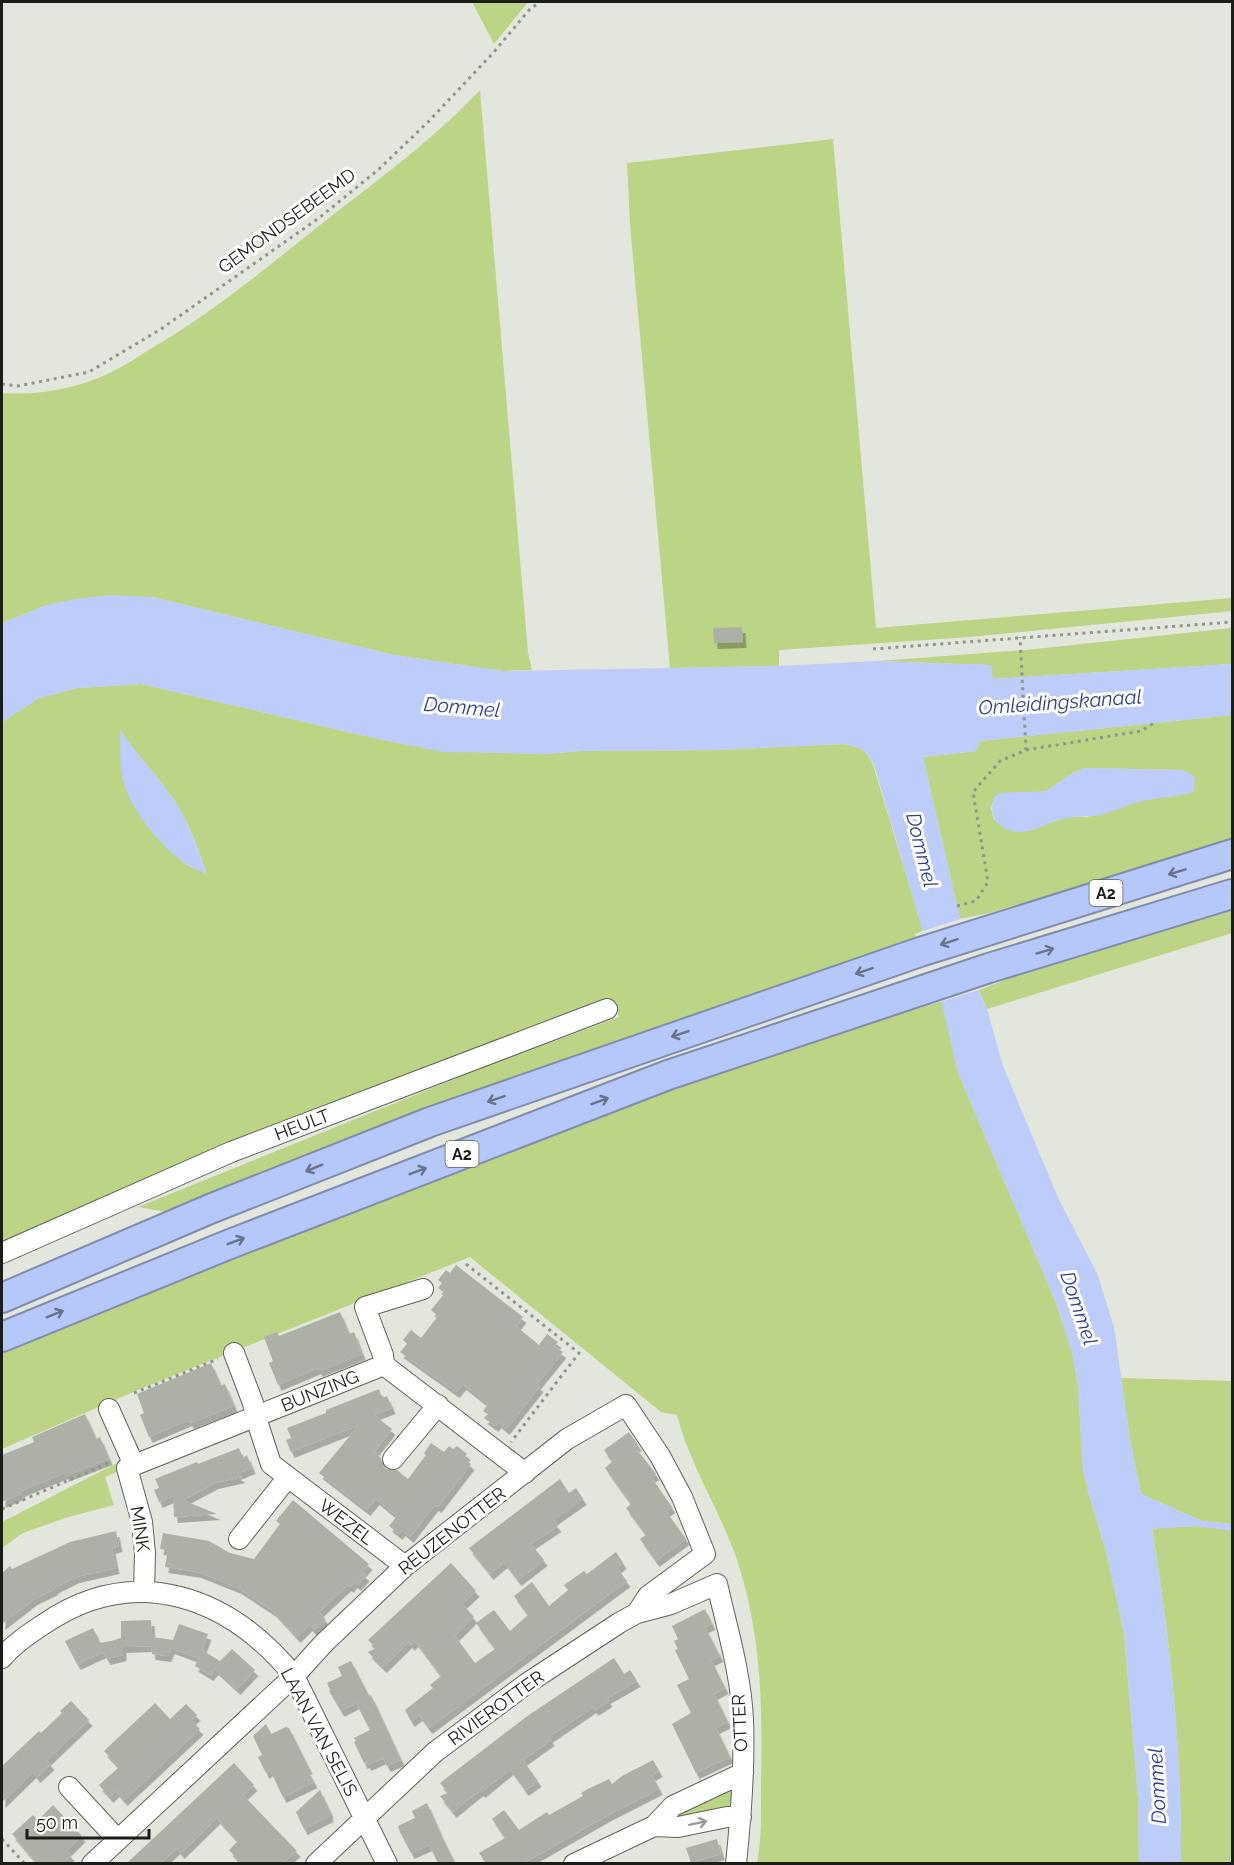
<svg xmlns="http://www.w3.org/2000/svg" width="1234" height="1865" viewBox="0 0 1234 1865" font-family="Raleway,sans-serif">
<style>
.green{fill:#bcd485;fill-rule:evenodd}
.water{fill:#bdccf8}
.pier{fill:#e3e6dc}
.building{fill:#acb0a6;filter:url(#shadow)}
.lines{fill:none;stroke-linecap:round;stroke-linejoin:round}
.minor-casing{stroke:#5f6259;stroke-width:22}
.highway-casing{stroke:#808cab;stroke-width:32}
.path{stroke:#92948d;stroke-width:3;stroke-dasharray:3 4.5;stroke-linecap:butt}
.minor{stroke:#fff;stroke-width:20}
.highway{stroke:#b6c7fa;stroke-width:28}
.oneway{stroke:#68728a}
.oneway2{stroke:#989998}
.labels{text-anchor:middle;stroke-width:6;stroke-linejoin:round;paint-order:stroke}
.shield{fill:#fff;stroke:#5f615e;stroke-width:1.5}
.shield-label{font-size:16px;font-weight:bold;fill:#1b1d19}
.street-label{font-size:18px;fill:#1b1d19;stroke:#fff}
.water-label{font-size:20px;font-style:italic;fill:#2e3e90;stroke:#fff}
</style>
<defs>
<filter id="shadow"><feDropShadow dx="3.5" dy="6" stdDeviation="0" flood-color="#0004"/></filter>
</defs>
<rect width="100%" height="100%" fill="#e3e6dc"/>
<path class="green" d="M472,2H528L494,44Z
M480,90L528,653L532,670L503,671L394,655L152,597L47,605L2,623V393C39,396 78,388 112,372C124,366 136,358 147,351C209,315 264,270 320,225C375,182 432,141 480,90Z
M833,139L876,628L1232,598V611L970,637L779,650V666L670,668L630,224L627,163Z
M1232,628V664L992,679L991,665L878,661L1026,650Z
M141,684L383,740L443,751L545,754L580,751L716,750L844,744C863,748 867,750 874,768L923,931L915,934L916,939L664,1024L505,1082L172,1213L138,1207L477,1070L619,1017L614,1002C404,1068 203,1157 2,1243V722L39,698L77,688ZM121,731C136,755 156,774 172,797C188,820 198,848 207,874L187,865L164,845L142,818L122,774Z
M1232,715V840L989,913L960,919L923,757L976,751L980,741ZM1085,768L1182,770L1193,792L1144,800L1087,817H1067L1056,821L994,820L991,809L994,797L1046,791L1073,773Z
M1232,909V933L987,1009L979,990L1010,978Z
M943,1001L958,1073L1055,1300L1072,1352L1078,1386L1083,1469L1089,1495L1106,1551L1124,1633L1138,1796L1139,1863H757C762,1838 761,1808 761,1782C763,1706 761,1630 736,1557C719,1509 690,1465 677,1415L661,1412L470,1257L147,1386L2,1449V1354C139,1295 279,1240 418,1185C591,1118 765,1054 943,1001Z
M1121,1378L1232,1381V1524L1202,1521L1141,1494L1131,1445Z
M121,1461L123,1469L105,1477L114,1505L65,1518L23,1533L2,1548V1522Z
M1196,1526L1232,1528V1863H1181C1182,1751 1170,1639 1152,1528Z
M735,1787L733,1810L673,1823L670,1814Z"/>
<path class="water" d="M109,595L152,597L394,655L503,671L779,666L878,661L991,665L993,679L1232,664V715L980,741L976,751L923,757L960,919L979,990L987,1009L1003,1066L1059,1200L1097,1273L1114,1327L1131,1445L1141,1494L1202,1521L1232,1524V1531L1196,1526L1152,1529C1170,1639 1182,1751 1181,1863H1139L1138,1796L1124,1633L1106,1551L1089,1495L1083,1469L1078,1386L1072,1352L1055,1300L958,1073L933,966L875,768C867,750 863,748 844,744L716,750L580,751L545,754L443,752L383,740L141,684L77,688L39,698L2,722V623L47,605L74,599Z
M120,729C135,754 156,773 172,797C188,820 197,848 207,874C200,871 193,868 186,864C159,845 129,809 122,776C119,761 121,744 120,729Z
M1085,768L1182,770L1193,775L1195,779L1194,792C1177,797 1160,797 1143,801C1128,804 1114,812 1099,815C1085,817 1071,816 1057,820C1044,825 1028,835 1013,831C994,827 989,814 994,797L1000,793L1046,791L1073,773Z"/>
<path class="pier" d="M963,918L970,954L982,989L940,1002L920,932Z"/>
<path class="building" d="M742,627L743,642L714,643L713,628Z
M456,1265L523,1317L516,1326L539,1345L547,1334L558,1342L554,1346L563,1352L537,1384L540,1386L506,1429L498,1422L495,1426L484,1418L488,1414L483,1411L488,1404L463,1384L456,1392L400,1352L407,1344L403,1340L411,1330L421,1338L438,1316L431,1310L445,1293L438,1288L442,1283L438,1280L446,1270L450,1273Z
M340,1312L349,1334L354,1332L362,1354L319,1371L318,1368L278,1385L269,1363L273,1361L264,1337L277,1332L279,1336Z
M211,1363L221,1386L225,1384L234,1406L190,1423L189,1420L149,1437L140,1415L144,1413L137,1394Z
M379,1389L382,1398L387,1396L392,1408L374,1415L392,1429L374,1452L381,1458L382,1464L386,1469L397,1470L408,1479L426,1455L424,1453L431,1443L444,1452L449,1446L453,1449L457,1446L467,1454L464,1458L471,1464L438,1507L435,1505L410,1537L402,1530L399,1534L389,1526L397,1516L376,1499L367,1510L319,1473L359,1425L291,1452L286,1440L291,1438L287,1428L326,1413V1410Z
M85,1414L96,1439L100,1437L109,1459L65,1476V1473L35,1485L19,1492L20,1494L2,1502V1455L34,1442L32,1437Z
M629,1432L638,1445L635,1447L656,1474L651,1477L672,1507L666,1511L686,1539L656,1561L640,1539L646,1535L626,1508L631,1504L605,1468L612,1462L604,1450Z
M239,1448L243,1458L247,1455L252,1468L237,1474L242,1477L215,1483L183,1500L217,1514L174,1517L173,1496L159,1502L154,1490L159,1488L155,1479L197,1462L198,1464Z
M560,1479L569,1493L576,1488L583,1499L553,1520L558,1526L531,1544L544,1560L518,1580L504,1562L490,1574L469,1548Z
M293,1500L369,1564L362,1572L366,1575L358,1585L354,1582L350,1587L348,1585L319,1612L326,1620L314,1630L309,1625L297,1637L273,1611L238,1588L198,1572L165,1567L168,1550L160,1549L163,1533L209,1541L230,1553L254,1559L280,1524L276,1521Z
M116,1531L119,1546L112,1548L116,1568L76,1577L54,1588L55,1589L34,1599L2,1624V1573L10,1566L12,1569L70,1542Z
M616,1552L623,1563L617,1568L627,1581L429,1728L419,1715L411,1721L405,1710L433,1688L430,1685L441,1676L415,1641L411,1645L409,1642L383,1667L368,1652L376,1648L368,1640L451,1563L476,1591L462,1604L474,1617L455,1636L475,1663L495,1649L476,1623L494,1610L510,1631L528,1615L514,1596L532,1582L549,1606L568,1590L564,1585L584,1571L587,1574Z
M705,1609L712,1624L705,1627L720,1656L711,1660L725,1688L714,1694L728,1722L716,1728L730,1757L696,1773L672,1724L691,1713L677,1685L689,1679L675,1650L678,1649L674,1641L678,1639L672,1626Z
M151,1620L152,1637L173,1640L179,1624L208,1634L202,1650L220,1661L232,1649L255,1670L237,1689L215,1669L210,1675L195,1666L198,1658L171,1648L168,1656L152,1654L151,1646L123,1647V1655L107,1659L103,1652L77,1664L65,1641L93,1628L100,1643L111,1641L121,1638V1621Z
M614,1658L624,1674L630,1670L637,1681L607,1698L609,1701L595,1710L593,1707L549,1737L551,1740L523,1760L538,1781L525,1790L510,1769L482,1792L480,1790L453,1812L440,1796L448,1793L440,1783L526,1717Z
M351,1661L369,1696L371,1695L401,1760L387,1766L383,1758L368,1765L366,1762L364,1763L354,1742L356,1741L354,1738L370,1730L356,1703L341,1711L329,1691L330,1690L327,1683L342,1676L338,1667Z
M71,1701L89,1720L47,1760L51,1764L37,1777L33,1772L2,1802V1766L39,1731L41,1733L62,1713L60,1711Z
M155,1703L170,1719L186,1704L197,1715L191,1720L200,1729L124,1800L116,1791L110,1797L99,1785L119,1767L104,1751Z
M266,1724L271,1734L286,1727L289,1728L309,1768L307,1769L314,1782L283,1797L270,1770L266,1773L258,1757L262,1755L253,1736Z
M653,1760L659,1771L652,1775L659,1789L608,1815L524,1863H486L479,1853L505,1838L492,1819L504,1810L519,1830L547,1812L549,1815L583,1796L581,1793L588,1789L609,1779L612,1784L622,1776Z
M234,1763L254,1785L243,1795L297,1851L283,1863H241L229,1850L238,1841L217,1818L181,1853L177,1848L161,1863H127Z
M320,1790L330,1812L329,1813L330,1816L304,1829L296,1812Z
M427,1803L441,1835L455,1863H438L429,1845L411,1853L400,1832L398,1826L415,1818L412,1811Z
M53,1805L82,1836L67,1851L71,1855L62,1863H37L12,1834L33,1815L38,1820Z
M717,1839L721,1854L691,1863L686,1848Z"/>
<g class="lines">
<g class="minor-casing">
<path id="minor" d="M2,1253L231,1152L607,1009
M234,1353L253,1403L256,1418L271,1464L405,1566
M384,1365L383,1355L365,1307L423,1289
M109,1409L134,1465
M393,1459L438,1405
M239,1539L288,1477
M144,1592L145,1553L142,1522L127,1468L384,1365L525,1473
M2,1658C12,1645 30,1633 44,1624C135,1562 229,1596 294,1676L387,1864
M69,1787L118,1840
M654,1826L678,1827L727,1817H741
M92,1864L294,1676L324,1643L405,1566L567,1439L626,1405L660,1456L682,1497L705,1554L648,1596L637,1613
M316,1864L435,1752L526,1684L619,1623L637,1613L671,1604L717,1584C727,1628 741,1674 743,1720C745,1768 741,1816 736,1864
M574,1864L654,1826L673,1806L743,1773"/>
</g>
<g class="highway-casing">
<path id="highway" d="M2,1298L210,1209L430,1122L920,952L1232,854
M2,1337L230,1244L668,1075L989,968L1232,894"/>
</g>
<path class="path" d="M2,384L18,386L89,372L161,329L319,218L379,169L428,122L494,52L530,9L540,2
M873,649L1232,622
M1026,750L1141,731L1154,723
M957,906L976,901L988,882L973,792L1000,761L1026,750L1020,637
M466,1264L579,1353L511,1442
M134,1393L218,1359
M2,1509L111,1462
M2,1839L25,1864"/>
<use href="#minor" class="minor"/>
<use href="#highway" class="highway"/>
</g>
<defs><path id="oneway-shaft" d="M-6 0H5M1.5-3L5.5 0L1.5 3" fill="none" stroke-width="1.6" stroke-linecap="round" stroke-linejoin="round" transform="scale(1.5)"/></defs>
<g class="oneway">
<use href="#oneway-shaft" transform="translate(1177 872) rotate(163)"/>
<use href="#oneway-shaft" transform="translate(949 942) rotate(162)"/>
<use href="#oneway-shaft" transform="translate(1045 951) rotate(-17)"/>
<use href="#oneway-shaft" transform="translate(864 971) rotate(161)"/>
<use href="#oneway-shaft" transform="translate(680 1034) rotate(161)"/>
<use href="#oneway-shaft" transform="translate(496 1099) rotate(161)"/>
<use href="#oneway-shaft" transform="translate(600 1101) rotate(-21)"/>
<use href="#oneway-shaft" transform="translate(314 1168) rotate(158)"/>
<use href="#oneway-shaft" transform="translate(418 1171) rotate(-21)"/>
<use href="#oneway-shaft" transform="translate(236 1241) rotate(-21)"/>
<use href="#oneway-shaft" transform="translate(55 1314) rotate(-22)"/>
</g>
<use class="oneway2" href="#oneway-shaft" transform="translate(698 1823) rotate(-12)"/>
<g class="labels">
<g class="shield">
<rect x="1089.5" y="880" width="33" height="26" rx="4.5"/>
<rect x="445.5" y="1141" width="33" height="26" rx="4.5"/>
</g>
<g class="shield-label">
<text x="1106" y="899">A2</text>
<text x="462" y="1160">A2</text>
</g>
<g class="street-label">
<text transform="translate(287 221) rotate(-36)" y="6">GEMONDSEBEEMD</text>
<text transform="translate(302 1125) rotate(-21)" y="6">HEULT</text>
<text transform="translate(320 1391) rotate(-22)" y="6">BUNZING</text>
<text transform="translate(346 1522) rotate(37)" y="6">WEZEL</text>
<text transform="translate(140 1529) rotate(81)" y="6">MINK</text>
<text transform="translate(452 1531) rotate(-38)" y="6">REUZENOTTER</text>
<text transform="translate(496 1708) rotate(-36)" y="6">RIVIEROTTER</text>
<text transform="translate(740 1723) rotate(-93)" y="6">OTTER</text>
<text transform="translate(319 1732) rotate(62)" y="6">LAAN VAN SELIS</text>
</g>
<g class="water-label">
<text transform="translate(1060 702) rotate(-4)" y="7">Omleidingskanaal</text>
<text transform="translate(462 707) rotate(5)" y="7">Dommel</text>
<text transform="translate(922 850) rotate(76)" y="7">Dommel</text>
<text transform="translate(1079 1308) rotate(71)" y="7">Dommel</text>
<text transform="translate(1157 1786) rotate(-93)" y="7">Dommel</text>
</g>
</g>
<rect width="1234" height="1865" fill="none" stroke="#1b1d19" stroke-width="6"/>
<path d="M27 1829v9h122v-9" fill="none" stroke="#1b1d19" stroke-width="3"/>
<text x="36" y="1829" font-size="18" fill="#1b1d19" stroke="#ffffff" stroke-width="4.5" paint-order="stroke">50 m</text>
</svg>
